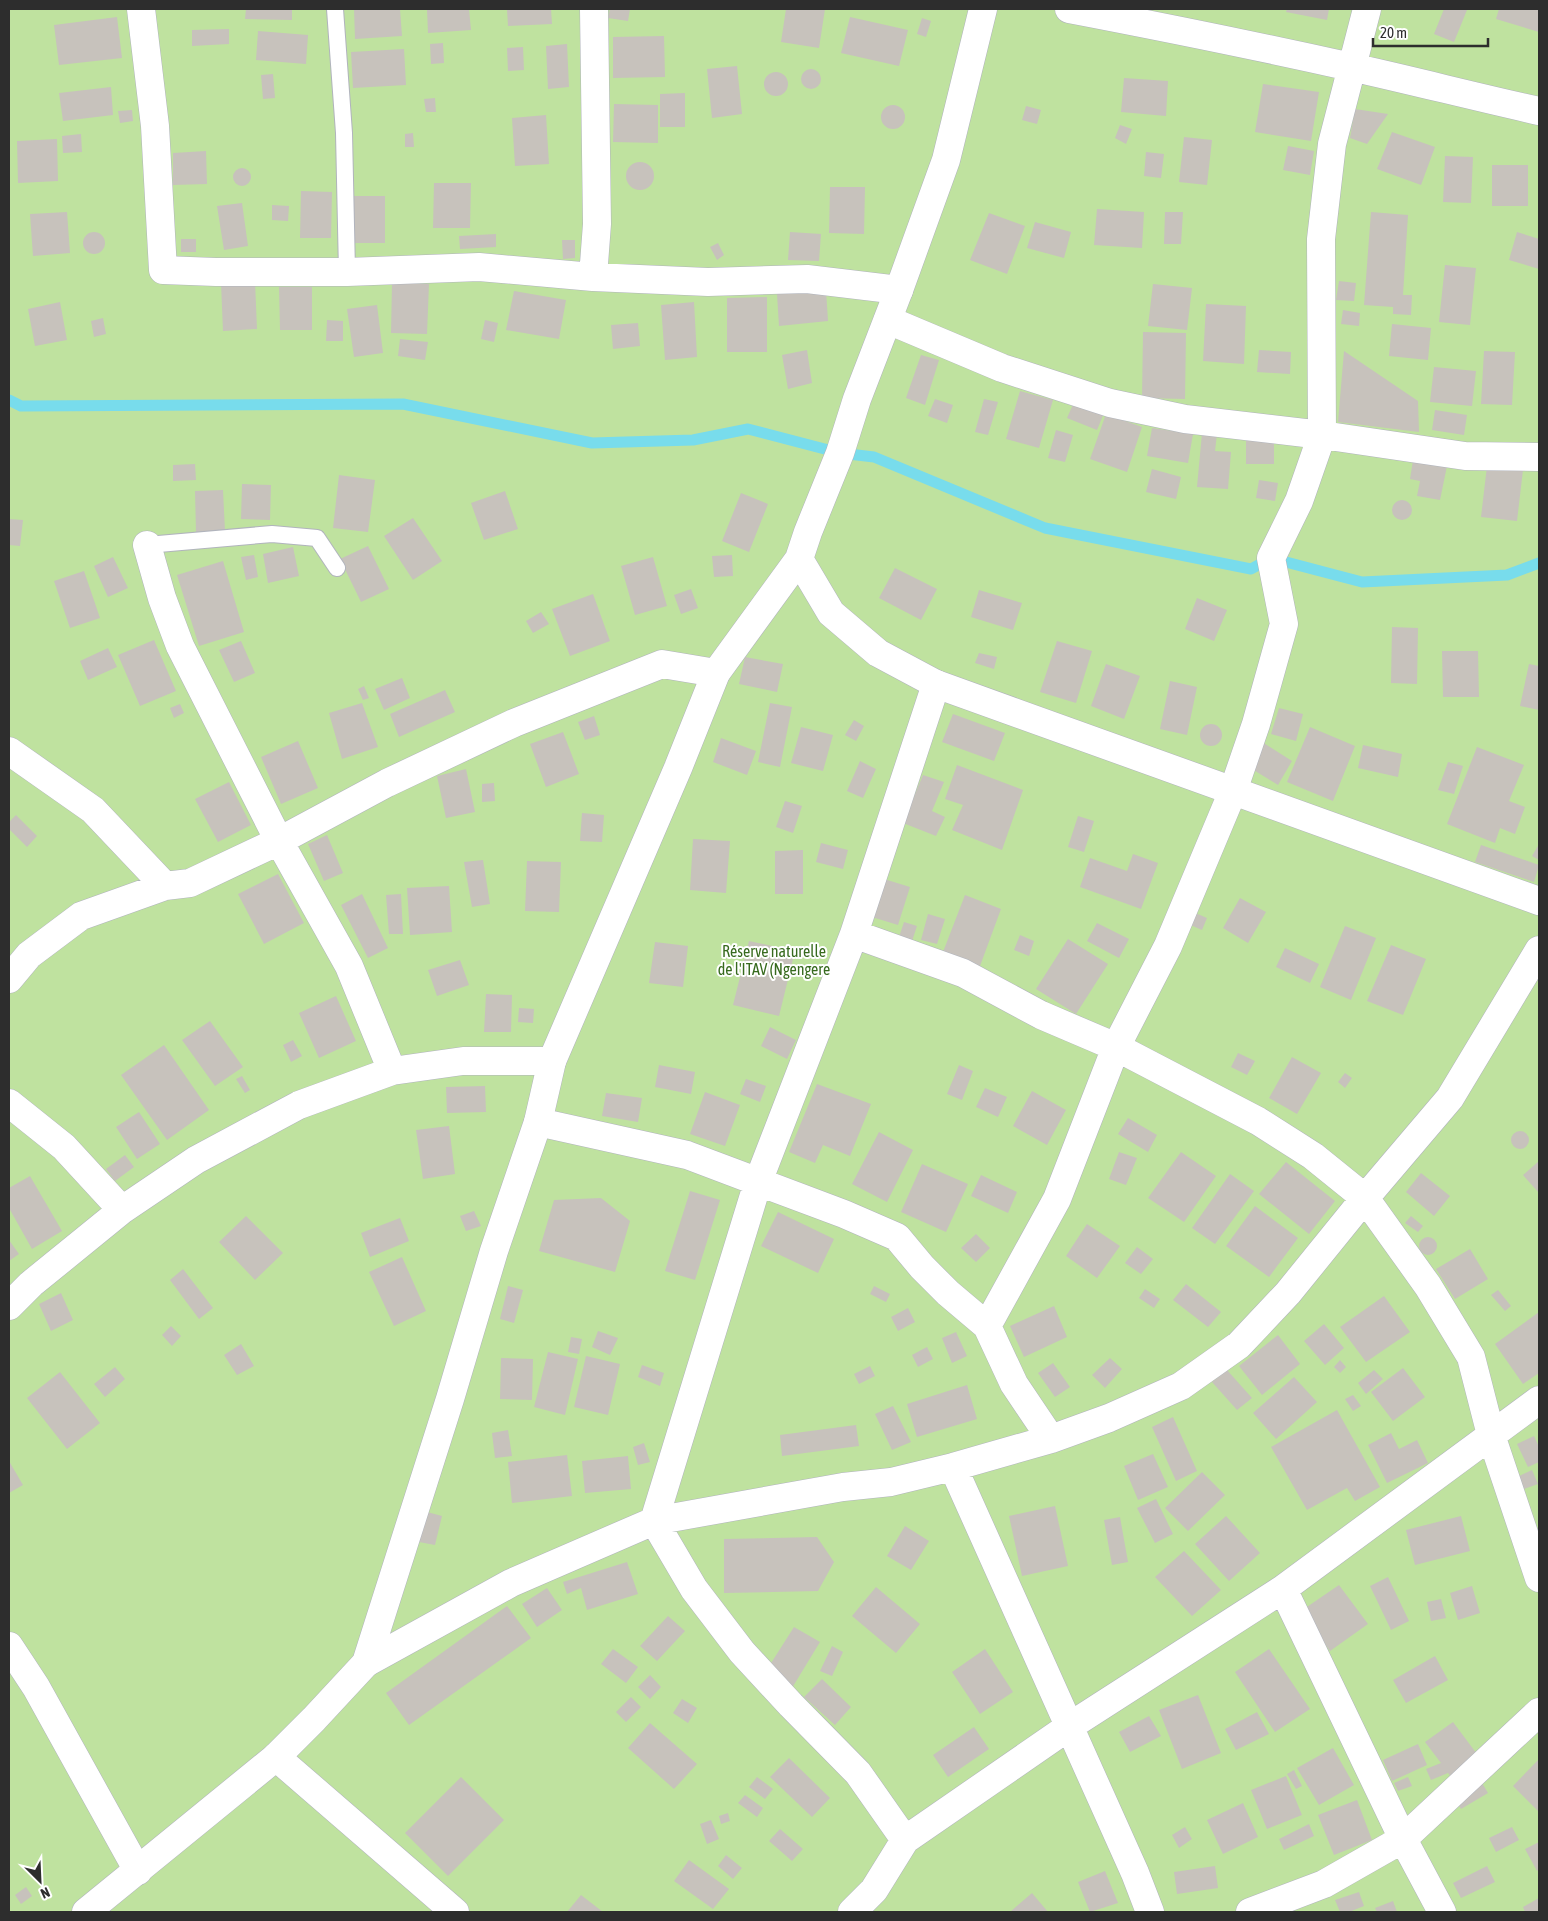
<svg xmlns="http://www.w3.org/2000/svg" width="1548" height="1921" viewBox="0 0 1548 1921" font-family="'Asap Condensed',sans-serif">
<style>
.green{fill:#bfe29f}
.lines{fill:none;stroke-linecap:round;stroke-linejoin:round}
.stream{stroke:#78dcec;stroke-width:11}
.building{fill:#c7c2bc}
.service-casing{stroke:#b1b4bd;stroke-width:18}
.minor-casing{stroke:#b1b4bd;stroke-width:29}
.tertiary-casing{stroke:#b1b4bd;stroke-width:29}
.service{stroke:#fff;stroke-width:16}
.minor{stroke:#fff;stroke-width:28}
.tertiary{stroke:#fff;stroke-width:28}
.labels{text-anchor:middle;stroke-width:4;stroke-linejoin:round;paint-order:stroke}
.park-label{font-size:16px;fill:#376a1e;stroke:#fff}
</style>
<rect width="100%" height="100%" fill="#eee6e1"/>
<path class="green" d="M9,9H1539V1912H9Z"/>
<g class="lines">
<path class="stream" d="M9,400L21,406L403,404L592,443L693,440L748,429L840,453L874,457L1045,528L1251,569L1271,558L1362,582L1507,575L1539,563"/>
</g>
<path class="building" d="M246,9H292V20L245,19Z
M354,9H400L402,36L355,39Z
M427,9H469L471,30L428,33Z
M507,9H551L552,24L508,26Z
M610,9H630L628,21L608,18Z
M786,9H825L819,48L781,42Z
M1287,9H1329L1327,20L1286,12Z
M1444,9H1462L1467,10L1454,42L1434,34Z
M1499,9H1539V32L1496,19Z
M117,17L122,58L59,65L54,25Z
M850,17L908,30L899,66L841,53Z
M922,18L931,21L926,37L917,34Z
M229,29V44L192,46V30Z
M258,31L308,35L306,64L256,60Z
M664,36L665,77L613,78V37Z
M443,43L444,63L431,64L430,44Z
M567,44L569,87L548,89L546,46Z
M523,47L524,70L508,71L507,48Z
M404,49L406,85L353,88L351,52Z
M737,66L742,114L712,118L707,69Z
M801 79a10 10 0 1 1 20 0a10 10 0 1 1-20 0Z
M764 84a12 12 0 1 1 24 0a12 12 0 1 1-24 0Z
M273,74L275,98L263,99L261,75Z
M1124,78L1168,81L1166,116L1121,112Z
M1263,84L1319,92L1311,141L1255,132Z
M111,87L113,115L63,121L59,93Z
M685,93V127H660V94Z
M435,98L436,112H426L424,99Z
M614,104L658,105V143L613,142Z
M881 117a12 12 0 1 1 24 0a12 12 0 1 1-24 0Z
M1026,106L1041,110L1037,124L1022,120Z
M1355,109L1388,114L1367,144L1350,138Z
M132,110L133,121L120,123L118,111Z
M546,115L549,164L515,166L512,118Z
M1120,125L1132,129L1126,144L1115,138Z
M1392,132L1435,147L1421,185L1377,169Z
M413,133L414,147H405V134Z
M81,134L82,152L63,153L62,136Z
M1184,137L1212,140L1207,185L1179,182Z
M57,139L58,181L18,183L17,141Z
M1288,146L1314,151L1310,175L1283,170Z
M206,151L207,184L173,185V153Z
M1146,152L1164,154L1161,178L1144,176Z
M1445,156L1473,157L1471,203L1443,202Z
M626 176a14 14 0 1 1 28 0a14 14 0 1 1-28 0Z
M1492,165H1528V206H1492Z
M233 177a9 9 0 1 1 18 0a9 9 0 1 1-18 0Z
M434,183H471L470,228H433Z
M830,187H865L864,234L829,233Z
M301,191L332,192L331,238H300Z
M352,196H385V243H352Z
M242,203L248,246L224,250L217,206Z
M272,205L289,206L288,221L272,220Z
M1097,209L1144,212L1142,248L1094,245Z
M67,212L70,253L33,256L30,214Z
M1165,212H1183L1181,244H1164Z
M1371,212L1408,215L1403,295H1412L1411,315L1393,314V307L1364,305Z
M989,213L1025,226L1007,274L970,260Z
M1035,222L1071,232L1064,258L1027,248Z
M83 243a11 11 0 1 1 22 0a11 11 0 1 1-22 0Z
M790,232L821,234L819,261L788,260Z
M1517,232L1539,239V269L1509,260Z
M496,234V247L460,249L459,236Z
M181,239H196V252H181Z
M562,240H575V258L563,259Z
M718,243L724,255L717,260L710,247Z
M1445,265L1476,268L1470,325L1439,322Z
M255,281L257,329L223,331L221,283Z
M1339,281L1356,283L1354,301L1336,300Z
M392,283L429,284L427,334L391,333Z
M1153,284L1192,288L1187,330L1148,326Z
M279,287H312V330H280Z
M826,290L828,321L779,326L777,294Z
M514,291L566,300L559,339L506,330Z
M767,297V352H727V298Z
M60,302L67,340L35,346L28,309Z
M694,302L697,357L665,360L661,305Z
M1206,304L1246,306L1244,364L1203,361Z
M377,305L383,353L354,357L347,309Z
M1343,310L1360,313L1359,326L1341,324Z
M103,318L106,334L94,337L91,321Z
M327,320L343,321V341H326Z
M485,320L498,323L494,342L481,339Z
M638,323L640,346L613,349L611,325Z
M1392,324L1431,328L1428,360L1389,356Z
M1143,332L1186,333L1185,399L1142,398Z
M400,339L428,342L425,360L398,356Z
M807,350L812,383L788,389L782,355Z
M1259,350L1291,352L1290,374L1257,372Z
M1344,351L1418,401L1419,432L1338,422Z
M1484,351L1515,352L1512,405L1481,404Z
M921,355L939,360L925,405L906,398Z
M1434,367L1476,371L1472,406L1430,402Z
M1020,391L1053,400L1039,448L1006,439Z
M935,399L953,405L947,423L928,416Z
M984,399L998,402L988,435L975,432Z
M1075,400L1104,413L1097,430L1067,418Z
M1435,410L1467,415L1464,435L1432,430Z
M1106,414L1142,427L1127,472L1090,459Z
M1152,428L1193,434L1188,463L1147,456Z
M1056,430L1073,435L1065,462L1048,458Z
M1202,433L1217,434L1215,451L1231,452L1228,489L1197,487Z
M1246,440H1274V464H1246Z
M1413,460L1447,466L1440,500L1417,496L1420,481L1410,479Z
M195,464L196,480L173,481V465Z
M1487,466L1523,470L1517,521L1481,517Z
M1152,469L1181,477L1176,499L1146,492Z
M339,475L375,480L368,532L333,528Z
M1259,480L1278,483L1275,501L1256,498Z
M242,484L271,485L270,520L241,519Z
M223,490L225,531L196,532L195,491Z
M505,491L518,529L484,540L471,503Z
M741,493L768,504L749,552L722,541Z
M1392 510a10 10 0 1 1 20 0a10 10 0 1 1-20 0Z
M413,518L442,561L413,580L384,536Z
M9,519L23,520L20,546L9,545Z
M368,546L389,589L361,602L340,559Z
M293,547L299,576L268,583L263,554Z
M254,555L258,577L246,580L241,557Z
M732,555L733,576L714,577L712,556Z
M113,557L128,588L108,597L94,566Z
M653,557L667,606L635,615L621,566Z
M223,561L244,632L199,646L177,575Z
M895,568L937,589L921,620L879,598Z
M84,571L100,618L70,628L54,581Z
M691,589L698,608L681,614L674,595Z
M979,590L1022,603L1013,630L971,617Z
M593,594L610,641L570,656L552,609Z
M1197,598L1227,610L1214,641L1185,629Z
M541,612L549,624L533,633L526,621Z
M1392,627L1418,628L1417,684L1391,683Z
M154,640L176,691L140,706L118,655Z
M241,641L255,673L234,682L219,650Z
M1057,641L1092,651L1076,703L1040,692Z
M108,648L117,667L88,680L80,661Z
M1442,651H1478L1479,697H1443Z
M979,653L997,657L994,669L975,663Z
M745,657L783,664L777,692L739,684Z
M1106,664L1140,676L1124,719L1091,706Z
M1529,664L1539,666V710L1520,706Z
M402,678L410,698L384,710L375,689Z
M1170,681L1197,687L1187,735L1160,729Z
M364,686L369,698L363,700L358,689Z
M445,690L455,712L399,737L390,714Z
M362,703L378,747L342,759L329,713Z
M770,703L792,707L780,767L758,762Z
M180,704L184,713L174,718L170,708Z
M1279,708L1303,714L1296,741L1271,734Z
M953,714L1005,733L994,761L942,742Z
M594,716L600,735L585,740L578,722Z
M854,720L864,726L856,741L845,735Z
M1200 735a11 11 0 1 1 22 0a11 11 0 1 1-22 0Z
M801,727L833,735L823,771L791,763Z
M1310,727L1355,746L1333,801L1287,782Z
M563,732L579,774L546,787L530,744Z
M721,738L756,751L747,775L713,762Z
M298,741L318,788L281,804L261,757Z
M1262,742L1292,761L1278,785L1247,766Z
M1363,745L1402,754L1398,777L1358,768Z
M1477,747L1524,765L1509,801L1525,807L1515,834L1500,828L1495,843L1447,824Z
M860,761L876,769L863,798L847,791Z
M1448,762L1463,766L1454,794L1438,790Z
M957,765L1023,790L1002,850L952,830L963,805L945,799Z
M466,769L475,812L446,818L437,776Z
M923,775L944,782L932,811L945,817L936,836L903,823Z
M229,782L251,825L218,842L195,799Z
M494,783L495,801L482,802V784Z
M785,801L802,806L793,833L776,827Z
M582,813L604,815L602,842L580,841Z
M16,815L37,836L27,847L9,829V822Z
M1078,816L1094,821L1084,852L1068,847Z
M327,835L343,873L324,881L308,844Z
M693,839L730,841L726,893L690,890Z
M821,843L848,850L843,869L816,862Z
M1539,844V860L1532,856Z
M1481,845L1539,865L1534,882L1475,862Z
M803,850V894H775V851Z
M1133,854L1158,863L1141,909L1080,887L1090,858L1127,871Z
M483,860L490,904L472,907L464,862Z
M527,861L561,862L559,912L525,911Z
M278,874L304,923L264,944L238,894Z
M884,879L910,887L898,925L872,917Z
M449,886L452,932L410,935L407,888Z
M362,894L388,948L368,958L341,905Z
M401,894L403,934H389L386,895Z
M965,895L1001,909L980,966L943,952Z
M1240,898L1266,912L1248,943L1223,928Z
M1193,912L1207,918L1202,930L1188,924Z
M928,914L945,919L937,944L921,940Z
M904,922L917,926L912,941L899,937Z
M1097,923L1129,939L1119,958L1087,941Z
M1345,926L1376,938L1351,1000L1320,987Z
M1020,935L1034,941L1029,956L1014,950Z
M1068,939L1108,964L1076,1014L1036,989Z
M749,941L795,951L779,1016L733,1005Z
M655,942L688,946L683,987L649,983Z
M1391,945L1426,959L1403,1015L1367,1001Z
M1285,948L1319,964L1310,983L1276,967Z
M460,960L469,985L437,996L428,970Z
M486,994L512,995L511,1032H484Z
M336,996L356,1041L319,1058L299,1013Z
M519,1008L534,1009L533,1023L518,1022Z
M210,1021L243,1067L215,1086L182,1040Z
M770,1027L796,1040L787,1059L761,1046Z
M293,1040L302,1056L291,1062L283,1045Z
M164,1045L209,1110L167,1140L121,1075Z
M1238,1053L1255,1061L1247,1075L1231,1067Z
M1292,1057L1321,1073L1297,1114L1269,1098Z
M659,1065L695,1072L691,1094L655,1087Z
M959,1065L973,1071L962,1100L947,1094Z
M1345,1073L1352,1078L1345,1088L1338,1082Z
M242,1076L250,1090L245,1093L236,1079Z
M746,1079L766,1086L760,1102L740,1094Z
M817,1084L871,1104L850,1156L823,1145L815,1163L789,1152Z
M485,1086L486,1112L447,1113L446,1087Z
M985,1088L1007,1097L998,1117L976,1107Z
M1032,1091L1066,1110L1047,1145L1013,1126Z
M705,1092L740,1105L725,1146L690,1134Z
M606,1093L642,1098L638,1122L602,1116Z
M139,1112L160,1144L137,1159L116,1127Z
M1128,1118L1157,1135L1148,1152L1118,1134Z
M449,1126L455,1174L423,1179L416,1130Z
M1511 1140a9 9 0 1 1 18 0a9 9 0 1 1-18 0Z
M879,1132L913,1150L887,1202L852,1184Z
M1119,1152L1137,1158L1126,1185L1109,1179Z
M1181,1152L1216,1176L1184,1222L1148,1198Z
M125,1155L134,1167L115,1181L106,1169Z
M1539,1161V1193L1523,1175Z
M1286,1162L1335,1201L1309,1234L1259,1194Z
M922,1164L968,1184L946,1232L901,1212Z
M1421,1173L1450,1196L1434,1216L1406,1192Z
M1230,1174L1254,1191L1215,1244L1192,1228Z
M981,1175L1017,1192L1008,1213L971,1196Z
M30,1176L62,1231L32,1249L9,1208V1188Z
M690,1191L720,1200L695,1280L665,1271Z
M601,1198L630,1221L615,1272L539,1251L554,1200Z
M1255,1206L1298,1238L1269,1277L1226,1246Z
M474,1211L481,1226L466,1231L460,1216Z
M778,1212L834,1239L818,1273L761,1246Z
M246,1216L283,1253L255,1280L219,1242Z
M1411,1216L1423,1226L1418,1232L1405,1223Z
M400,1218L409,1241L370,1257L361,1233Z
M1087,1224L1120,1246L1097,1278L1066,1256Z
M976,1234L990,1248L976,1262L961,1248Z
M1419 1246a9 9 0 1 1 18 0a9 9 0 1 1-18 0Z
M9,1240L19,1254L9,1261Z
M1137,1247L1153,1259L1141,1274L1125,1263Z
M1470,1249L1488,1279L1455,1299L1436,1269Z
M402,1257L426,1311L394,1326L369,1272Z
M183,1269L213,1308L199,1319L170,1280Z
M1186,1284L1221,1312L1208,1327L1173,1300Z
M508,1286L523,1290L514,1323L500,1319Z
M874,1286L890,1294L886,1302L870,1294Z
M1145,1289L1160,1299L1154,1308L1139,1298Z
M1498,1290L1511,1306L1505,1311L1491,1295Z
M61,1293L73,1320L51,1331L39,1304Z
M1384,1296L1410,1332L1366,1362L1340,1327Z
M1054,1306L1067,1337L1024,1357L1010,1326Z
M908,1308L915,1322L898,1331L891,1317Z
M1539,1312V1373L1523,1384L1495,1344Z
M1324,1324L1344,1348L1325,1365L1304,1341Z
M171,1326L181,1336L172,1346L162,1335Z
M598,1331L618,1338L610,1355L592,1347Z
M956,1332L967,1356L952,1363L942,1338Z
M1278,1335L1300,1364L1262,1395L1239,1366Z
M571,1337L582,1339L579,1354L568,1352Z
M241,1344L254,1366L237,1375L224,1355Z
M927,1347L933,1359L918,1367L912,1355Z
M548,1352L578,1359L565,1415L534,1407Z
M586,1356L620,1364L608,1415L574,1407Z
M501,1358L533,1359L532,1400L500,1399Z
M1110,1358L1122,1369L1105,1388L1092,1375Z
M1340,1360L1346,1367L1340,1373L1334,1367Z
M1053,1363L1070,1387L1055,1397L1038,1373Z
M642,1365L664,1373L660,1386L638,1377Z
M870,1366L875,1376L859,1384L854,1374Z
M115,1367L125,1379L105,1397L94,1384Z
M1403,1368L1425,1397L1393,1421L1371,1392Z
M1227,1370L1252,1398L1237,1410L1212,1382Z
M1374,1370L1383,1379L1366,1394L1358,1383Z
M60,1372L100,1423L67,1449L27,1398Z
M1294,1377L1317,1402L1276,1439L1253,1413Z
M967,1385L977,1419L917,1437L907,1404Z
M1353,1395L1361,1406L1353,1411L1345,1399Z
M893,1406L911,1442L892,1450L875,1414Z
M1337,1410L1380,1487L1355,1501L1347,1488L1307,1510L1271,1447Z
M1173,1417L1197,1471L1176,1481L1152,1427Z
M856,1425L859,1446L782,1456L780,1435Z
M508,1430L512,1456L495,1458L492,1433Z
M1391,1433L1399,1449L1417,1440L1428,1463L1387,1483L1368,1445Z
M1534,1436L1539,1447V1462L1528,1467L1517,1444Z
M644,1443L650,1462L638,1465L633,1447Z
M1153,1454L1168,1487L1138,1500L1124,1466Z
M567,1455L572,1496L512,1503L508,1462Z
M628,1456L631,1489L585,1493L582,1461Z
M9,1461L23,1485L9,1493Z
M1532,1470L1538,1484L1524,1489L1519,1476Z
M1202,1472L1225,1495L1188,1531L1165,1508Z
M1156,1499L1173,1534L1155,1543L1137,1508Z
M1055,1506L1068,1566L1022,1576L1009,1516Z
M427,1512L442,1516L435,1545L419,1542Z
M1226,1516L1260,1553L1229,1581L1195,1544Z
M1461,1516L1470,1551L1415,1565L1406,1530Z
M1120,1517L1128,1562L1112,1565L1104,1520Z
M905,1526L929,1541L911,1570L887,1556Z
M817,1537L834,1562L818,1591L724,1593V1539Z
M1184,1551L1221,1590L1192,1616L1155,1577Z
M627,1562L638,1594L587,1610L581,1588L567,1594L563,1582Z
M1388,1577L1409,1621L1391,1630L1370,1586Z
M1339,1585L1368,1624L1330,1651L1301,1611Z
M1472,1586L1480,1613L1458,1620L1450,1593Z
M876,1587L920,1624L896,1653L852,1616Z
M547,1588L562,1610L537,1627L522,1604Z
M1441,1599L1446,1618L1431,1621L1427,1602Z
M507,1606L531,1638L409,1725L386,1693Z
M668,1616L685,1631L657,1661L640,1646Z
M794,1627L820,1642L792,1688L766,1671Z
M832,1646L843,1652L832,1676L820,1671Z
M613,1649L638,1667L626,1683L601,1664Z
M985,1649L1013,1692L980,1714L952,1672Z
M1269,1649L1310,1709L1275,1732L1235,1672Z
M1435,1656L1448,1680L1406,1703L1393,1680Z
M650,1675L661,1687L650,1699L638,1687Z
M822,1679L851,1707L835,1725L804,1697Z
M1198,1695L1221,1753L1182,1769L1159,1710Z
M631,1697L641,1707L626,1722L616,1712Z
M682,1699L697,1708L688,1723L673,1713Z
M1257,1712L1269,1734L1236,1750L1225,1729Z
M1149,1716L1161,1736L1130,1752L1119,1732Z
M1453,1722L1480,1758L1452,1778L1448,1773L1431,1780L1426,1769L1441,1763L1425,1742Z
M650,1723L697,1764L674,1789L628,1748Z
M974,1727L989,1749L948,1777L933,1755Z
M1418,1744L1427,1765L1392,1781L1383,1760Z
M1333,1748L1354,1785L1319,1805L1297,1768Z
M789,1758L830,1798L812,1817L770,1777Z
M1539,1759V1810L1538,1811L1513,1786Z
M1294,1770L1302,1786L1296,1789L1287,1774Z
M1286,1776L1302,1815L1267,1829L1251,1790Z
M461,1777L504,1820L448,1876L405,1833Z
M757,1777L773,1789L765,1799L749,1787Z
M1408,1777L1412,1786L1398,1791L1394,1783Z
M1482,1783L1488,1793L1461,1809L1455,1799Z
M745,1795L763,1808L757,1817L738,1803Z
M1357,1800L1372,1840L1334,1855L1318,1815Z
M1243,1803L1258,1837L1223,1854L1207,1820Z
M728,1813L730,1821L721,1824L719,1816Z
M711,1820L719,1839L707,1844L700,1824Z
M1309,1824L1314,1836L1284,1850L1279,1839Z
M1185,1827L1192,1839L1179,1848L1172,1835Z
M1512,1827L1519,1840L1496,1852L1489,1838Z
M780,1829L803,1849L792,1861L769,1841Z
M1539,1842V1869L1537,1871L1525,1849Z
M726,1855L742,1868L733,1879L718,1866Z
M689,1860L729,1889L713,1909L674,1881Z
M1215,1866L1218,1888L1177,1894L1174,1872Z
M1487,1866L1495,1882L1461,1898L1453,1883Z
M1105,1871L1118,1903L1090,1912L1078,1882Z
M26,1887L32,1896L21,1904L15,1895Z
M1359,1892L1364,1906L1349,1912H1340L1335,1900Z
M1032,1893L1048,1912H1010Z
M581,1895L603,1912H567Z
M1539,1898V1912H1525L1523,1907Z
M1393,1901L1397,1912H1377L1375,1908Z"/>
<g class="lines">
<g class="service-casing">
<path id="service" d="M335,9L344,133L347,272
M147,545L272,534L317,538L337,568"/>
</g>
<g class="minor-casing">
<path id="minor" d="M141,9L155,126L163,270L216,272H347L479,267L593,277L708,282L807,279L899,290
M1069,9C1163,27 1257,46 1351,67C1414,81 1476,97 1539,111
M593,277L597,224L594,9
M888,320L1002,368L1110,403L1185,419L1322,435L1465,456L1539,457
M147,545L162,598L180,646L279,841L349,966L392,1071
M9,751L93,810L165,886
M854,934L963,973L1041,1015L1116,1047L1258,1121L1313,1156L1365,1198L1428,1286L1471,1357L1491,1435L1539,1578
M9,979L29,955L81,916L165,886L190,883L279,841L387,783L514,723L662,664L716,673
M9,1103L64,1147L122,1210
M538,1122L687,1155L844,1214L897,1237L922,1267L948,1293L987,1326L1014,1384L1051,1439
M9,1306L31,1284L122,1210L196,1160L299,1105L392,1071L463,1061H552
M987,1326L1057,1199L1116,1047L1168,946L1233,791L1256,724L1284,624L1271,558L1299,501L1322,435L1321,239L1332,144L1367,9
M953,1467L1135,1873L1150,1912
M1283,1589L1403,1839L1442,1912
M9,1646L36,1687L138,1871
M366,1663L511,1583L654,1521L843,1487L891,1482L953,1467L1051,1439L1109,1418L1181,1386L1239,1345L1288,1293L1365,1198L1450,1098L1539,950
M276,1757L455,1912
M905,1840L858,1773L791,1705L742,1652L694,1589L654,1521L758,1182L854,934L936,684
M852,1912L874,1890L905,1840L1070,1726L1283,1589L1539,1400
M1250,1912L1324,1884L1403,1839L1539,1712"/>
</g>
<g class="tertiary-casing">
<path id="tertiary" d="M799,559L831,613L878,653L936,684L1539,901
M86,1912L276,1757L314,1719L366,1663L450,1399L494,1251L538,1122L552,1061L678,768L716,673L799,559L808,532L840,453L857,399L899,290L946,160L983,9"/>
</g>
<use href="#service" class="service"/>
<use href="#minor" class="minor"/>
<use href="#tertiary" class="tertiary"/>
</g>
<g class="labels">
<g class="park-label">
<text x="774" y="957">Réserve naturelle<tspan x="774" dy="18">de l'ITAV (Ngengere</tspan></text>
</g>
</g>
<rect width="1548" height="1921" fill="none" stroke="#2d2d2d" stroke-width="20"/>
<g transform="translate(40 1881) rotate(156)" stroke="#ffffff" stroke-width="4" paint-order="stroke">
<path d="M0-4L9 19L0 12L-9 19Z" fill="#2d2d2d"/>
<text y="-8" font-size="14" font-weight="bold" text-anchor="middle" fill="#2d2d2d">N</text>
</g>
<path d="M1373 38v8h115v-8" fill="none" stroke="#2d2d2d" stroke-width="2.5"/>
<text x="1380" y="38" font-size="15" fill="#2d2d2d" stroke="#ffffff" stroke-width="4" paint-order="stroke">20 m</text>
</svg>
